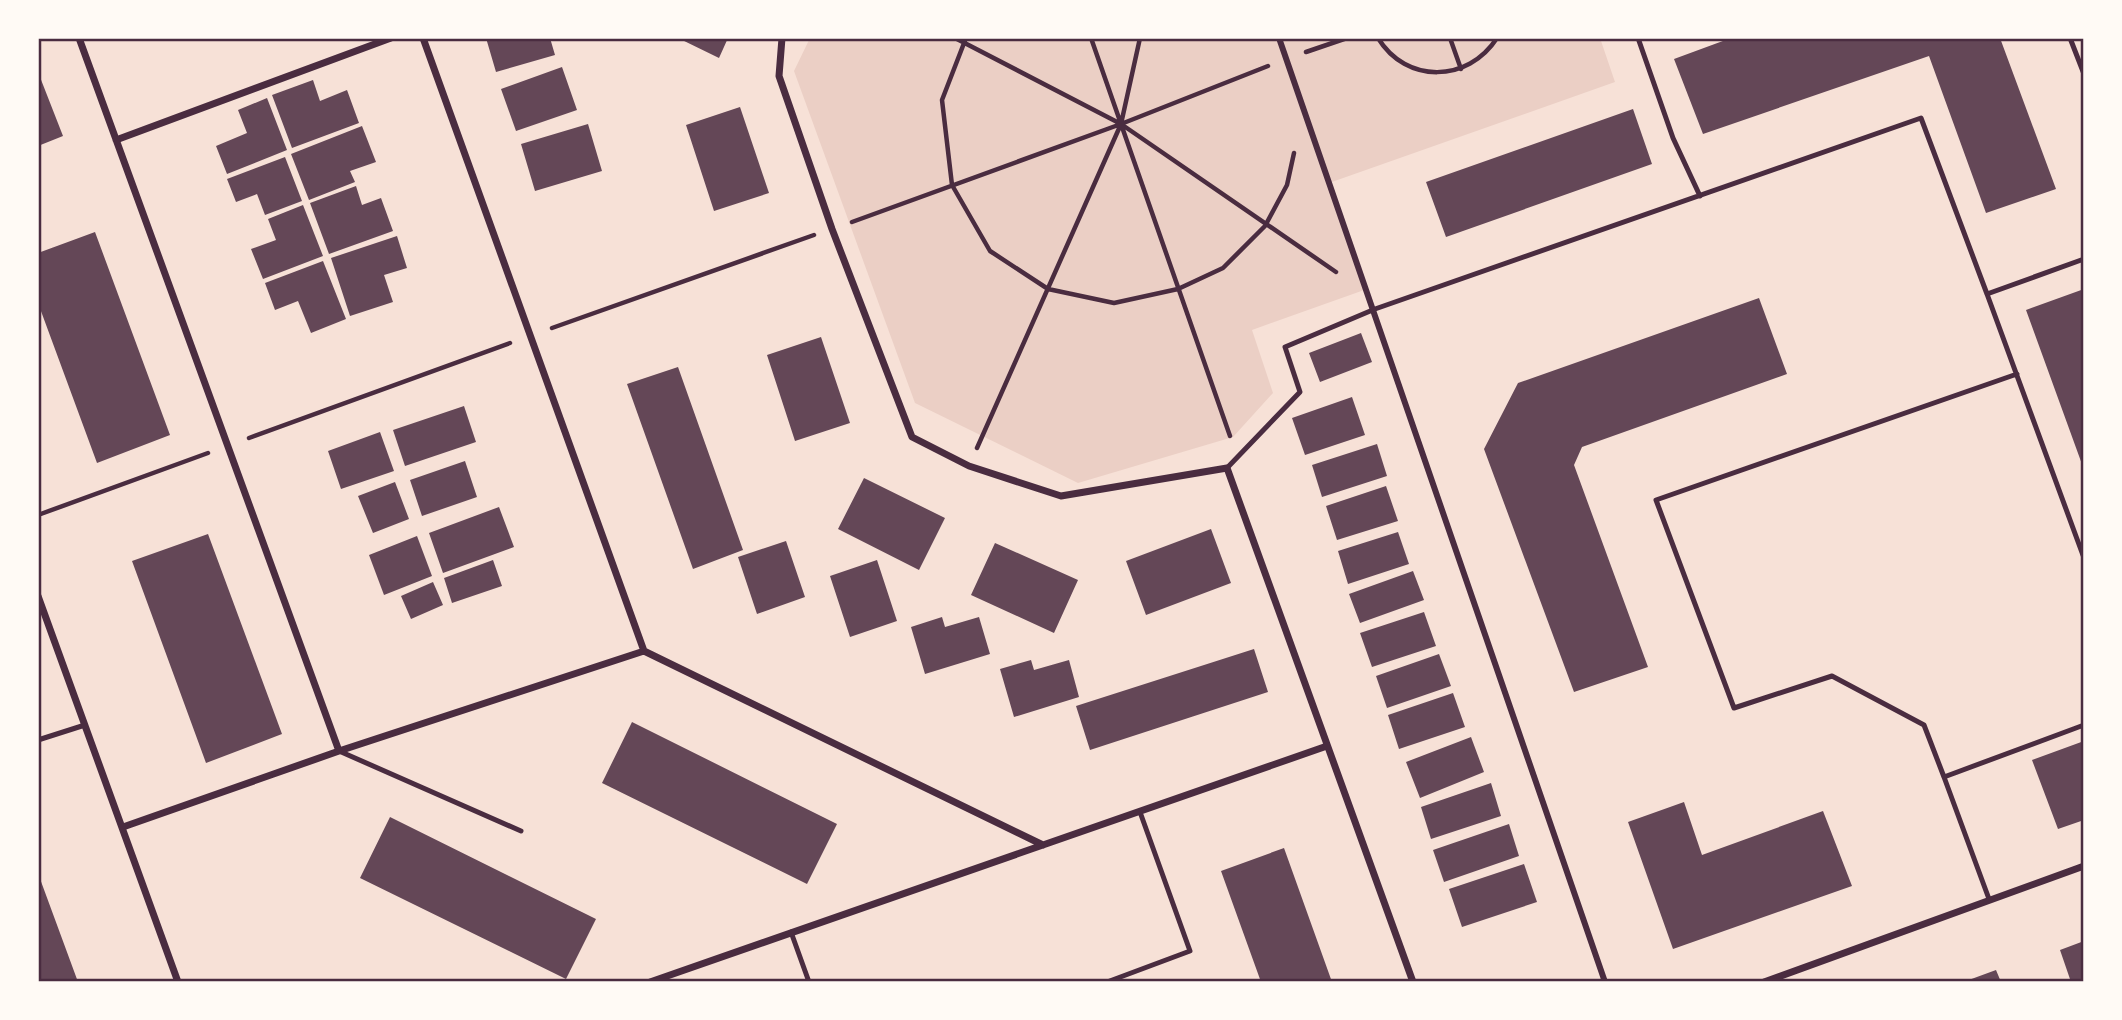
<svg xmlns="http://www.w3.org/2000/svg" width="2122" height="1020" viewBox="0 0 2122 1020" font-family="'PT Serif',serif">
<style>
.green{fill:#ebcfc5}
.building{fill:#644757}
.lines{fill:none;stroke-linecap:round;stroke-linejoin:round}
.path{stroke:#4a2c40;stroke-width:4.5}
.service{stroke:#4a2c40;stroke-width:5}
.pedestrian{stroke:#4a2c40;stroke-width:6}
.minor{stroke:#4a2c40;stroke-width:7}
.neatline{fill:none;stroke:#4a2c40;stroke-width:2.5}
</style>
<rect width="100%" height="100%" fill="#f7e1d7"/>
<path class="green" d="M810,38H1600L1615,82L1329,183L1367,289L1252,330L1273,393L1233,437L1078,483L915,403L794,71Z"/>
<path class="building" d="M486,38H550L555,55L496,72Z
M678,38H728L719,58Z
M1731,38H2000L2056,189L1986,213L1929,56L1703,134L1674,59Z
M562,67L577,110L516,131L501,89Z
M38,72L63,136L38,146Z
M313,80L320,101L347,90L359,123L292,148L272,95Z
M267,98L287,150L227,174L216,146L247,133L238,110Z
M740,107L769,193L714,211L686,125Z
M1633,109L1652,164L1446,237L1426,182Z
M588,124L602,171L535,191L521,144Z
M362,126L376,162L350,171L355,182L309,200L291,154Z
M285,157L302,201L265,215L257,194L236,202L227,179Z
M356,186L362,205L381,198L393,231L329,254L310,203Z
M303,205L323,256L263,279L251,249L276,240L268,219Z
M95,232L170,435L97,463L38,303V253Z
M397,236L407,268L384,275L393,302L350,316L331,258Z
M323,261L346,319L311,333L298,301L275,310L265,283Z
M2084,289V467H2083L2026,310Z
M1759,298L1787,374L1582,447L1574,465L1648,667L1574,692L1484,449L1518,383Z
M1361,333L1372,362L1320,382L1309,353Z
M821,337L850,423L795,441L767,355Z
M678,367L743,550L693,569L627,384Z
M1352,397L1365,435L1305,455L1292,418Z
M464,406L476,442L405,466L393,430Z
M380,432L394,471L341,489L328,451Z
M1377,444L1387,476L1322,497L1312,465Z
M465,461L477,497L422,516L410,480Z
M864,478L945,518L919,570L838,529Z
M395,482L409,519L373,533L358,496Z
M1386,486L1398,521L1337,540L1326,506Z
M499,507L514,547L443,573L429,533Z
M1211,529L1231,583L1146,615L1126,561Z
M1398,532L1409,564L1348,584L1338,551Z
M208,534L282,734L206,763L132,561Z
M417,536L432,576L384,595L369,555Z
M786,541L805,597L757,614L738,557Z
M995,543L1078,580L1054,633L971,595Z
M493,560L502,586L452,603L444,578Z
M877,560L897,621L850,637L830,576Z
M1413,571L1424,600L1360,623L1349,594Z
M433,582L443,605L411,619L401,596Z
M1424,612L1436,646L1372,667L1360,633Z
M942,617L945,627L979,617L990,654L925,674L911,627Z
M1254,649L1268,692L1090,750L1076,706Z
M1439,654L1451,686L1387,708L1376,676Z
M1031,660L1034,670L1069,660L1079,697L1014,717L1000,669Z
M1453,693L1465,727L1399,749L1388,715Z
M632,722L837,824L807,884L602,783Z
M1471,737L1484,772L1420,798L1406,762Z
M2084,741V820L2058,829L2032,760Z
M1491,783L1501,816L1431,839L1421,807Z
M1684,802L1702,855L1823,811L1852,886L1673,949L1628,822Z
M390,817L596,919L566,979L360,878Z
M1509,824L1519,856L1444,882L1433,850Z
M1284,848L1332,982H1261L1221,871Z
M1524,864L1537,902L1462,927L1449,889Z
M38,876H39L78,982H38Z
M2084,941V982H2071L2060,950Z
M1996,970L2001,982H1966V981Z"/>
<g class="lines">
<path class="path" d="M955,38L1121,124L977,448
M966,38L942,100L952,185L990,251L1048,289L1114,303L1178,289L1223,268L1265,226L1287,185L1294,153
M1091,38L1121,124L1140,38
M1378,38C1406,84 1468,83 1497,38
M1450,38L1461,69
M1306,52L1347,38
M852,222L1121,124L1336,272
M552,328L814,235
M1230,436L1121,124L1268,66
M249,438L510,343
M38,515L208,453"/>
<path class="service" d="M1638,38L1673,138L1700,196
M2070,38L2084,74
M1987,294L2084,558
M1227,468L1300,392L1285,347L1375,309L1921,118L1987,294L2084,259
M38,740L85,725
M339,751L521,831
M1944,777L1924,725L1832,676L1734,708L1656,500L2017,374
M1989,899L1944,777L2084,725
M791,932L809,982
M1107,982L1190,951L1140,812"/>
<path class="pedestrian" d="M1279,38L1605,982"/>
<path class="minor" d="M79,38L339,751
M423,38L644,651L1043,845
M782,38L779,76L832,229L912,437L969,466L1061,496L1227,468L1413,982
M116,140L391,38
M38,596L178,982
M123,827L339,751L644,651
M650,982L1327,746
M1764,982L2084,866"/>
</g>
<rect width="2122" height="1020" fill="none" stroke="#fffaf5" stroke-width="80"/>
<rect x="40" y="40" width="2042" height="940" class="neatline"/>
</svg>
